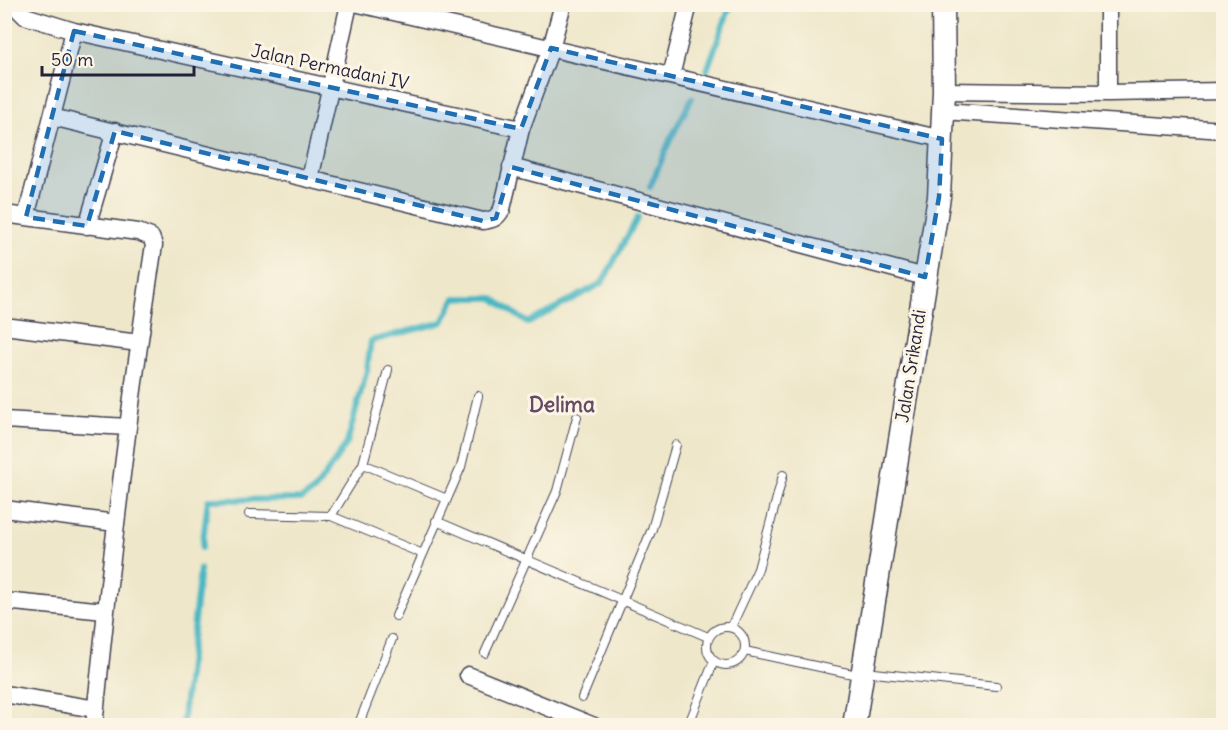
<svg xmlns="http://www.w3.org/2000/svg" width="1228" height="730" viewBox="0 0 1228 730" font-family="Delius,sans-serif">
<style>
.lines{fill:none;stroke-linecap:round;stroke-linejoin:round}
.stream{stroke:#49b7c3;stroke-width:6}
.service-casing{stroke:#414050;stroke-width:10}
.minor-casing{stroke:#414050;stroke-width:19}
.secondary-casing{stroke:#414050;stroke-width:25}
.service{stroke:#fff;stroke-width:8}
.minor{stroke:#fff;stroke-width:16}
.secondary{stroke:#fff;stroke-width:22}
.marked{fill:#1f6fb2;fill-opacity:0.2;stroke:#1f6fb2;stroke-width:4.5;stroke-dasharray:12 8;stroke-linejoin:round}
.labels{text-anchor:middle;stroke-width:6;stroke-linejoin:round;paint-order:stroke}
.street-label{font-size:18px;fill:#22223b;stroke:#fcf5e5}
.quarter-label{font-size:21px;font-weight:bold;fill:#664b64;stroke:#fcf5e5}
</style>
<rect width="100%" height="100%" fill="#fcf5e5"/>
<filter id="ink" filterUnits="userSpaceOnUse"><feTurbulence type="fractalNoise" baseFrequency=".0167" numOctaves="2"/><feDisplacementMap in="SourceGraphic" scale="12" xChannelSelector="R" yChannelSelector="G"/><feConvolveMatrix kernelMatrix="1 2 1 2 8 2 1 2 1" color-interpolation-filters="sRGB"/></filter>
<filter id="wash" filterUnits="userSpaceOnUse"><feTurbulence type="fractalNoise" baseFrequency=".008" numOctaves="4" result="noise"/><feDisplacementMap in="SourceGraphic" scale="24" xChannelSelector="R" yChannelSelector="G"/><feGaussianBlur stdDeviation="1.35" result="paint"/><feColorMatrix in="noise" values="0 0 0 0 0 0 0 0 0 0 0 0 0 0 0 0 0 1.4 0 .05"/><feComposite in="paint" operator="in"/></filter>
<g filter="url(#wash)">
<rect width="100%" height="100%" fill="#eee7ca"/>
<g class="lines">
<path class="stream" d="M707,70L731,4
M650,187L670,140L692,98
M202,548L208,500L301,499L315,490L347,443L367,370L371,341L443,322L455,298H493L528,323L602,283L638,217
M182,726L200,569"/>
</g>
</g>
<g filter="url(#ink)">
<g class="lines">
<g class="service-casing">
<path id="service" d="M363,464L447,499
M249,514L331,516L363,464L388,370
M331,516L423,554
M436,521L708,637
M396,616L461,467L478,396
M707 646a19 19 0 1 1 38 0a19 19 0 1 1-38 0Z
M731,627L758,569L783,475
M745,651L862,676
M485,653L557,491L577,417
M865,672L996,686
M582,698L652,529L676,445
M358,726L392,639
M688,726L714,661"/>
</g>
<g class="minor-casing">
<path id="minor" d="M20,4L19,10L25,16L74,31L521,129
M359,4L942,139
M1108,4V93
M671,76L689,4
M944,91L1108,93L1224,91
M943,111L1224,130
M52,117L483,221C493,220 497,218 502,209L521,129L551,48L563,4
M511,167L925,277
M310,179L349,4
M4,214L138,232L151,237L154,245C129,405 110,565 94,726
M26,217L74,31
M87,226L115,131
M4,326L139,343
M4,420L128,427
M4,509L116,523
M4,601L105,611
M468,675L594,726
M4,694L96,709"/>
</g>
<g class="secondary-casing">
<path id="secondary" d="M854,726L939,197L944,91L943,4"/>
</g>
<use href="#service" class="service"/>
<use href="#minor" class="minor"/>
<use href="#secondary" class="secondary"/>
</g>
</g>
<path class="marked" d="M74,31L521,129L551,48L942,139L939,197L925,277L511,167L496,218L483,221L115,131L87,226L26,217Z"/>
<g class="labels">
<g class="street-label">
<text transform="translate(330 67) rotate(12)" y="6">Jalan Permadani IV</text>
<text transform="translate(911 366) rotate(-81)" y="6">Jalan Srikandi</text>
</g>
<g class="quarter-label">
<text x="562" y="412">Delima</text>
</g>
</g>
<rect width="1228" height="730" fill="none" stroke="#fcf5e5" stroke-width="24"/>
<path d="M42 66v9h152v-9" fill="none" stroke="#22223b" stroke-width="3"/>
<text x="51" y="66" font-size="18" fill="#22223b" stroke="#fcf5e5" stroke-width="4.5" paint-order="stroke">50 m</text>
</svg>
